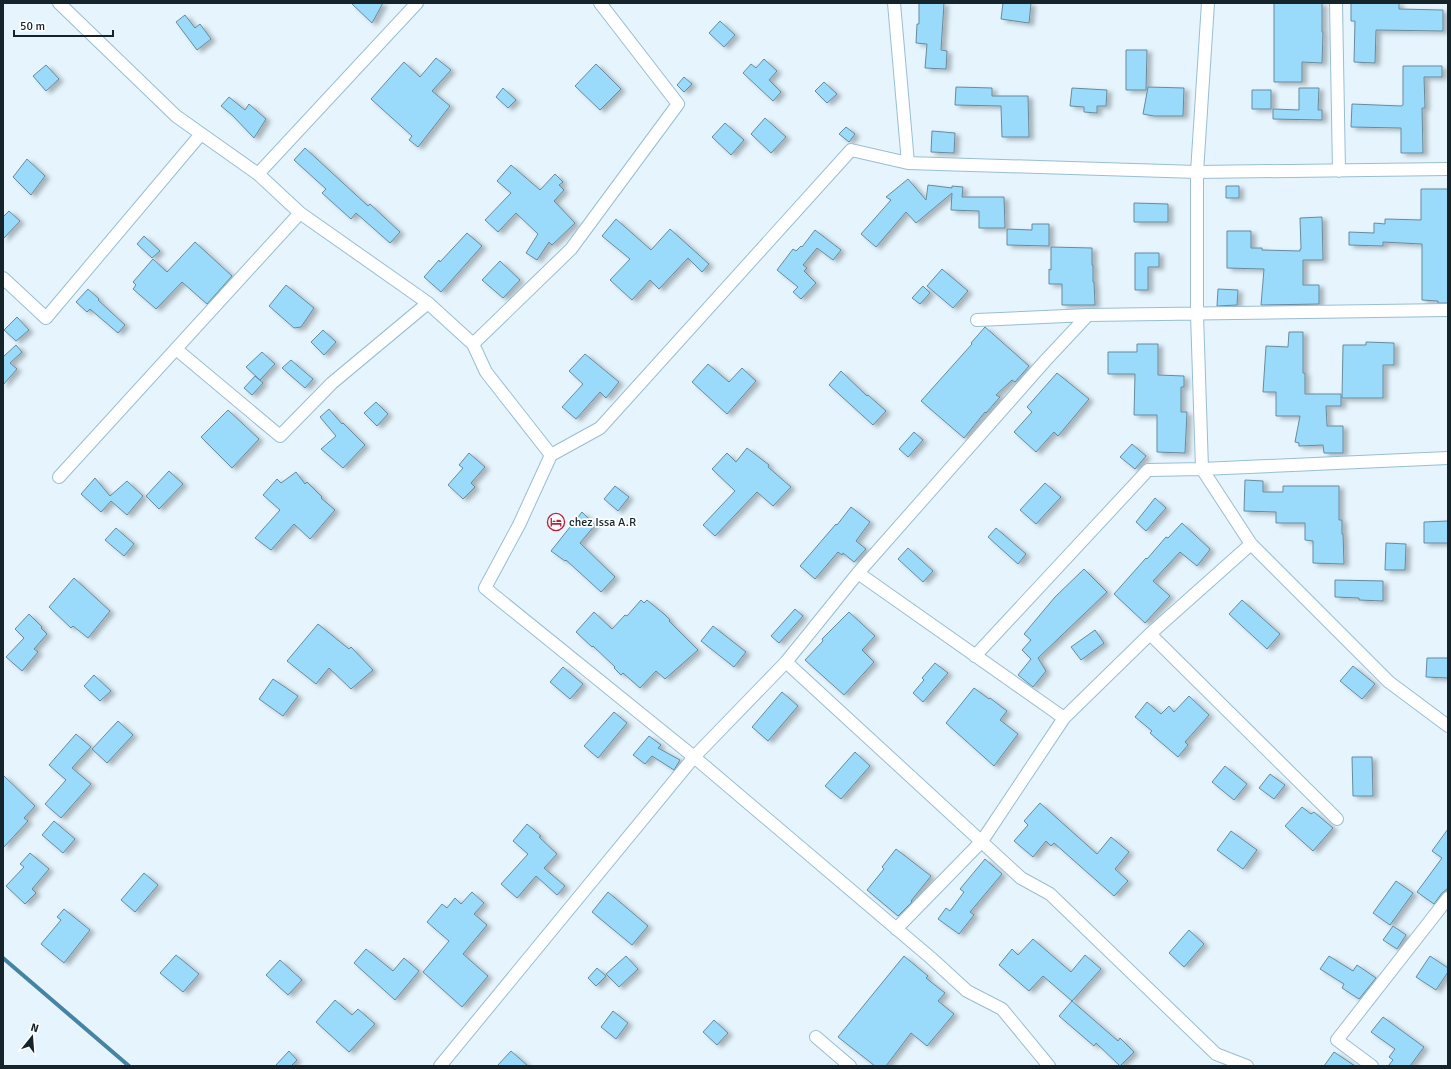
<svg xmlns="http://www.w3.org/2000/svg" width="1451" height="1069" viewBox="0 0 1451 1069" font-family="Signika,sans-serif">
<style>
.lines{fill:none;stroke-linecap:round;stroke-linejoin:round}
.stream{stroke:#4584a3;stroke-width:4}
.building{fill:#9adbfc;stroke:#668b9e;filter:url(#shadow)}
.street-casing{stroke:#98bed2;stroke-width:14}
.street{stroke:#fff;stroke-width:12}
.labels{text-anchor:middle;stroke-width:3.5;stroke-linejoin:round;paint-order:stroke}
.poi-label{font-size:12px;fill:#15232b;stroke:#fff;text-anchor:start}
</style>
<defs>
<filter id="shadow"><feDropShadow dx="4.5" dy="2.5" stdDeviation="2" flood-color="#0004"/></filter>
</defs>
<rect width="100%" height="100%" fill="#e5f4fd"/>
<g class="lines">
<path class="stream" d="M3,958L129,1066"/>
</g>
<path class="building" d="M351,3H383L372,23Z
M919,3H944L941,50L947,51L946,69L925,68L927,44L916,43L917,24H919Z
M1003,3H1031L1029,23L1001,19Z
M1274,3H1322V32H1323L1322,63L1302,62V82H1274Z
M1351,3H1399V9L1443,10V31L1376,30L1375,63L1354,62L1355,21H1351Z
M185,15L195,28L200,24L211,39L197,50L176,22Z
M720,21L735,35L724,47L709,33Z
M1126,50H1147L1146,90H1126Z
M436,58L451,70L432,91L450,106L418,147L409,140L412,136L371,99L404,62L420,77Z
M764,59L777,71L769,80L781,92L773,101L743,73L751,64L756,68Z
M596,64L621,89L600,110L575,86Z
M46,65L59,79L46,91L33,76Z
M1403,66H1442V77H1424L1425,108H1422L1423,153H1401V128L1351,127L1352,104L1401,106L1403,105Z
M684,77L692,84L684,92L677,85Z
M824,82L837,94L827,103L815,91Z
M956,87L992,88V96H1028L1029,137H1002L1001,106L955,105Z
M1148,87L1184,88L1183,116H1154L1143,114Z
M503,88L516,100L508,108L496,97Z
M1072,88L1107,90L1106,106H1097V113L1084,112V107L1070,106Z
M1299,88H1319L1318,110H1322V120L1273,119V109L1299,110Z
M1252,90H1271V109H1252Z
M229,97L245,110L249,104L266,119L254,138L232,115L221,106Z
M765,118L786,137L771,153L751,134Z
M725,123L744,140L731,155L712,137Z
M846,127L855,134L849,142L839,134Z
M932,131L955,133L954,153L931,152Z
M305,148L368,206L370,204L400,232L390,243L356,213L351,219L322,193L326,189L294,160Z
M27,159L45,176L31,195L13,177Z
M511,165L540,190L555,174L563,182L559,185L564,190L554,201L575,223L552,245L549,242L537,260L526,253L538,234L516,213L498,232L485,220L511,193L497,181Z
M908,179L926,200L928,185L952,188V186L963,187L962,197H1004L1005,228H979V211L951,210L952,193L916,223L906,212L876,247L861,234L891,200L886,197Z
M1226,186H1239V198H1226Z
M1421,189H1448V303H1438V301L1422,300V244L1383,242V246L1349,245V232L1374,233V223L1385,224V219L1421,220Z
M1134,203L1168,204V222H1134Z
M9,211L20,221L3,239V217Z
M1322,217L1323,260H1303V285H1319V304L1261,305L1264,269L1227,268V231H1251V248H1262V250L1300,251V249H1301L1300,218Z
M616,219L651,250L670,229L709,264L702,272L688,258L659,289L650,280L632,300L610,280L630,259L602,236Z
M1032,224H1049V246L1007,245V229L1032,230Z
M815,230L841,250L833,260L817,248L803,265L807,268L804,271L816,283L801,299L793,292L798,287L777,270L793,249L796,251L801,246L802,247Z
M467,233L482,246L441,292L424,277L439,260L440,262Z
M144,236L160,251L152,258L137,244Z
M195,242L232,276L207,304L182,282L156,309L133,289L136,285L133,282L153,259L167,272Z
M1051,247L1092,248V265H1093V282H1094L1095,305H1062V284H1049V269L1051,270Z
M1135,253H1159V267H1148V290H1135Z
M500,261L520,280L503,298L482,280Z
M942,269L968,291L953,308L927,286Z
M286,285L314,308L301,327L294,328L269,306Z
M923,286L930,293L920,304L912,298Z
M88,289L99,299L98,300L125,325L118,333L90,309L87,312L76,302Z
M1218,289L1238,290L1237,305L1217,306Z
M17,317L29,330L16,341L4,330Z
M985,327L1029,366L1015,382L1012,380L996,395L1000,397L986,413L985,412L964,438L921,401L972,344L971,343Z
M323,330L336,342L324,355L311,342Z
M1289,332H1303V373H1305V394H1341V406H1326L1327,426H1343V453H1324L1323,445L1299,446V443L1295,442L1300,416H1276V392H1263L1266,346L1288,347Z
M1366,342L1394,343V365H1383V398H1342L1343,345H1366Z
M1137,344H1158V375L1184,376V387H1181V412H1187L1185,453L1157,452V415H1134L1135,374H1108V352H1137Z
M16,345L22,352L10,363L17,369L3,385V357Z
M262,352L275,364L260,380L246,367Z
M585,354L619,382L606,398L600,392L576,419L562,407L583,384L569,371Z
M291,360L313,379L305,388L282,368Z
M708,364L729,382L742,368L756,381L727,414L692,382Z
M841,371L867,396L868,395L886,411L873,425L829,385Z
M1057,373L1089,399L1058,436L1054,432L1036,452L1014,432L1032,412L1027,407Z
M255,376L263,383L252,395L244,388Z
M376,402L388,414L377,426L364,413Z
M329,409L342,424L343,423L365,445L343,468L321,449L336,436L320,417Z
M228,410L259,439L232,468L201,437Z
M914,432L923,440L908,457L899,449Z
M1132,444L1146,456L1135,469L1120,457Z
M747,448L769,465L768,467L791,487L773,506L757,492L715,536L703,525L735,491L712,469L727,453L736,462Z
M469,453L485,467L471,483L475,487L463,499L448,485L463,468L459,465Z
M169,471L183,484L159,509L146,496Z
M296,472L305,484L307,482L322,497L321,498L335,510L310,539L294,524L271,550L255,538L280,510L263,495L277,479L281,483Z
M95,478L110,496L127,481L143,496L127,515L111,501L101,512L81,494Z
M1245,480L1263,481V492H1283V486H1339V520H1342V534H1343L1344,564L1313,563V541L1305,540V523H1276V512L1244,511Z
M1045,483L1061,497L1036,524L1020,510Z
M615,486L629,497L618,511L604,499Z
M1155,498L1166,508L1146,531L1136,522Z
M851,507L870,522L856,541L866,549L854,562L843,553L842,555L838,552L815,579L800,566L836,524L837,525Z
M582,512L595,525L580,543L615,577L601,592L566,560L565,561L551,551Z
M1448,521V543H1424V522Z
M1182,523L1210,549L1209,551L1197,566L1180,552L1153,581L1170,596L1145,623L1114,594L1146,558L1147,559L1166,537L1168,538Z
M116,528L134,544L124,556L105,540Z
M996,528L1026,554L1018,564L988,537Z
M1386,543L1406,544L1405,570H1385Z
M908,548L933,571L923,582L898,559Z
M1084,569L1107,592L1038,658L1046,671L1033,687L1018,675L1031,659L1022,650L1031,640L1024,634L1055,597Z
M74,578L110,611L88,638L73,626L71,628L49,607Z
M1335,580L1383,581V601L1359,600V598L1335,597Z
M641,600L644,603L647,600L664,614L670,620L669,621L698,650L665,679L656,671L640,688L623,673L621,675L614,668L615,667L593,646L592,647L576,632L594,612L612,629L625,615L627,616Z
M1242,600L1280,634L1267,649L1229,614Z
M795,609L803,616L779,643L771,636Z
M849,612L875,636L862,650L874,662L844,695L805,660L823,641L822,639Z
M29,614L42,627L41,628L47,634L34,649L38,652L22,671L6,657L24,638L15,629Z
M318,624L349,649L351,647L373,670L351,689L329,668L316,684L287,661Z
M713,626L746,652L734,667L701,641Z
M1095,630L1104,643L1081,660L1071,647Z
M1427,658H1448V678L1426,677Z
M935,663L948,673L923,702L913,693L924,680L922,678Z
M1353,666L1375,684L1362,699L1340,681Z
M563,667L583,684L570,699L550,682Z
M94,675L111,691L100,701L84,686Z
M273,679L298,696L283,716L259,699Z
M974,688L989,699L990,698L1007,711L1000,720L1018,734L994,766L946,723Z
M782,692L798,706L768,741L752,727Z
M1189,696L1209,715L1185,742L1188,745L1178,757L1150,733L1152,731L1135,717L1147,702L1161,714L1169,706L1174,712Z
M614,712L627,723L598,758L584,746Z
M118,721L133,735L107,763L92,749Z
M76,734L91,747L72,768L91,784L61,818L45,804L66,780L49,765Z
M649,736L661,745L658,748L680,760L674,770L652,756L645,764L633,755Z
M855,752L870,766L841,799L825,786Z
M1352,757H1372L1373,796H1353Z
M1225,766L1247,784L1234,800L1212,782Z
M1270,774L1285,785L1274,799L1259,788Z
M3,775L35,806L24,818L28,821L3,848Z
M1040,803L1097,854L1111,837L1129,852L1115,869L1128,881L1114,896L1054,843L1051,846L1046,841L1033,857L1014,841L1028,825L1024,821Z
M1302,807L1311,814L1314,812L1333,828L1313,851L1285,826Z
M54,821L75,839L63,853L42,835Z
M527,824L541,836L539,837L557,854L544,868L565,886L557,895L536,876L517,898L501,884L528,854L513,841Z
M1448,829V888L1442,893L1434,904L1417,892L1442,858L1432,851Z
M1231,831L1257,850L1243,869L1217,850Z
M896,849L931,876L911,901L912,902L898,916L867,890L884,869L882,867Z
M30,853L49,869L32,889L36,893L25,904L6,886L24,867L20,864Z
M985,859L1002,874L970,912L974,915L959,934L938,919L946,908L950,911L964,892L960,889Z
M144,873L158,885L135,912L121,900Z
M1396,881L1413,893L1390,925L1373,913Z
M472,892L484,903L474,914L487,925L463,954L488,976L462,1007L423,972L449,941L427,922L442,904L447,908L455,898L461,904Z
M608,892L648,926L632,945L592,912Z
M64,909L90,930L64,963L41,944L61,920L57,917Z
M1393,926L1406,935L1397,949L1383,940Z
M1189,930L1204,944L1184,967L1169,953Z
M1033,939L1071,972L1085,955L1101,969L1072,1001L1043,976L1029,991L999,965L1012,949L1018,955Z
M366,949L393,971L404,958L419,971L395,1000L354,963Z
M176,955L199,974L183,992L160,973Z
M626,956L638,969L619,987L606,974Z
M904,956L928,976L926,978L945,993L938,1001L954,1014L927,1046L911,1033L886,1066H875L838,1037Z
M1329,956L1353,971L1357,965L1376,978L1359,999L1342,988L1344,984L1320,969Z
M1430,956L1448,968V972L1436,990L1416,977Z
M280,960L302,980L288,995L266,975Z
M597,968L606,976L596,986L588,978Z
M335,1000L352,1015L358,1009L375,1024L349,1052L316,1022Z
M1072,1001L1118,1041L1120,1038L1134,1052L1120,1066L1096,1043L1094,1046L1059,1016Z
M613,1011L628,1023L616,1039L601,1027Z
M1383,1017L1424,1047L1410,1066H1388L1393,1060L1389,1057L1395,1049L1371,1032Z
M714,1020L728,1033L717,1045L703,1032Z
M289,1051L297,1060L291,1066H275Z
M511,1051L528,1066H497Z
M1334,1052L1355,1066H1324Z"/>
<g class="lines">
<g class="street-casing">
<path id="street" d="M59,3L176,116L258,174L300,213L428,303L473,344L486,372L551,455
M894,3L908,163
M1208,3L1197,172V314L1202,469L1251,544L1389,682L1448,726
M1336,3L1339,171
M258,174L417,3
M3,278L46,318L201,134
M977,320L1088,315L1448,310
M473,344L571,249L678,104L600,3
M176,349L280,436L332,383L428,303
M59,477L300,213
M858,573L1064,718
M1150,634L1337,819
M975,656L1148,470L1202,469L1448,458
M786,662L1021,878L1050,894L1216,1054L1247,1066
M896,929L982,841L1064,718L1150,634L1251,544
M816,1037L850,1066
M440,1066L694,757L485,588L519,525L551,455L600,428L851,150L908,163L1197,172L1448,169
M1049,1066L1002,1009L967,991L931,958L694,757L786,662L858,573L1045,361L1088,315
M1372,1066L1337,1040L1448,898"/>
</g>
<use href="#street" class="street"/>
</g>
<defs>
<g id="hotel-ring" transform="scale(0.9)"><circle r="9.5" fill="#fff" stroke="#b5233c" stroke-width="1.5"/><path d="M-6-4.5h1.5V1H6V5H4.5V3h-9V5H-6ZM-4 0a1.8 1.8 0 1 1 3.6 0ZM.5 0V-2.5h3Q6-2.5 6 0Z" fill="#b5233c"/></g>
</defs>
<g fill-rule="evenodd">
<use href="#hotel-ring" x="556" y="522"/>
</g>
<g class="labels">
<g class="poi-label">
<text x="569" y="526">chez Issa A.R</text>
</g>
</g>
<rect width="1451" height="1069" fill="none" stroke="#15232b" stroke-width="8"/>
<g transform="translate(32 1037) rotate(17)" stroke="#ffffff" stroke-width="3" paint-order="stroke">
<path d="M0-3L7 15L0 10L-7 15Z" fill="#15232b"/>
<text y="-6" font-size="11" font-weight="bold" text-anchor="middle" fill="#15232b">N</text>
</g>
<path d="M14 30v6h99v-6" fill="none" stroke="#15232b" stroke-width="2"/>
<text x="20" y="30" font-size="12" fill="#15232b" stroke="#ffffff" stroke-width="3" paint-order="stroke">50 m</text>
</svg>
